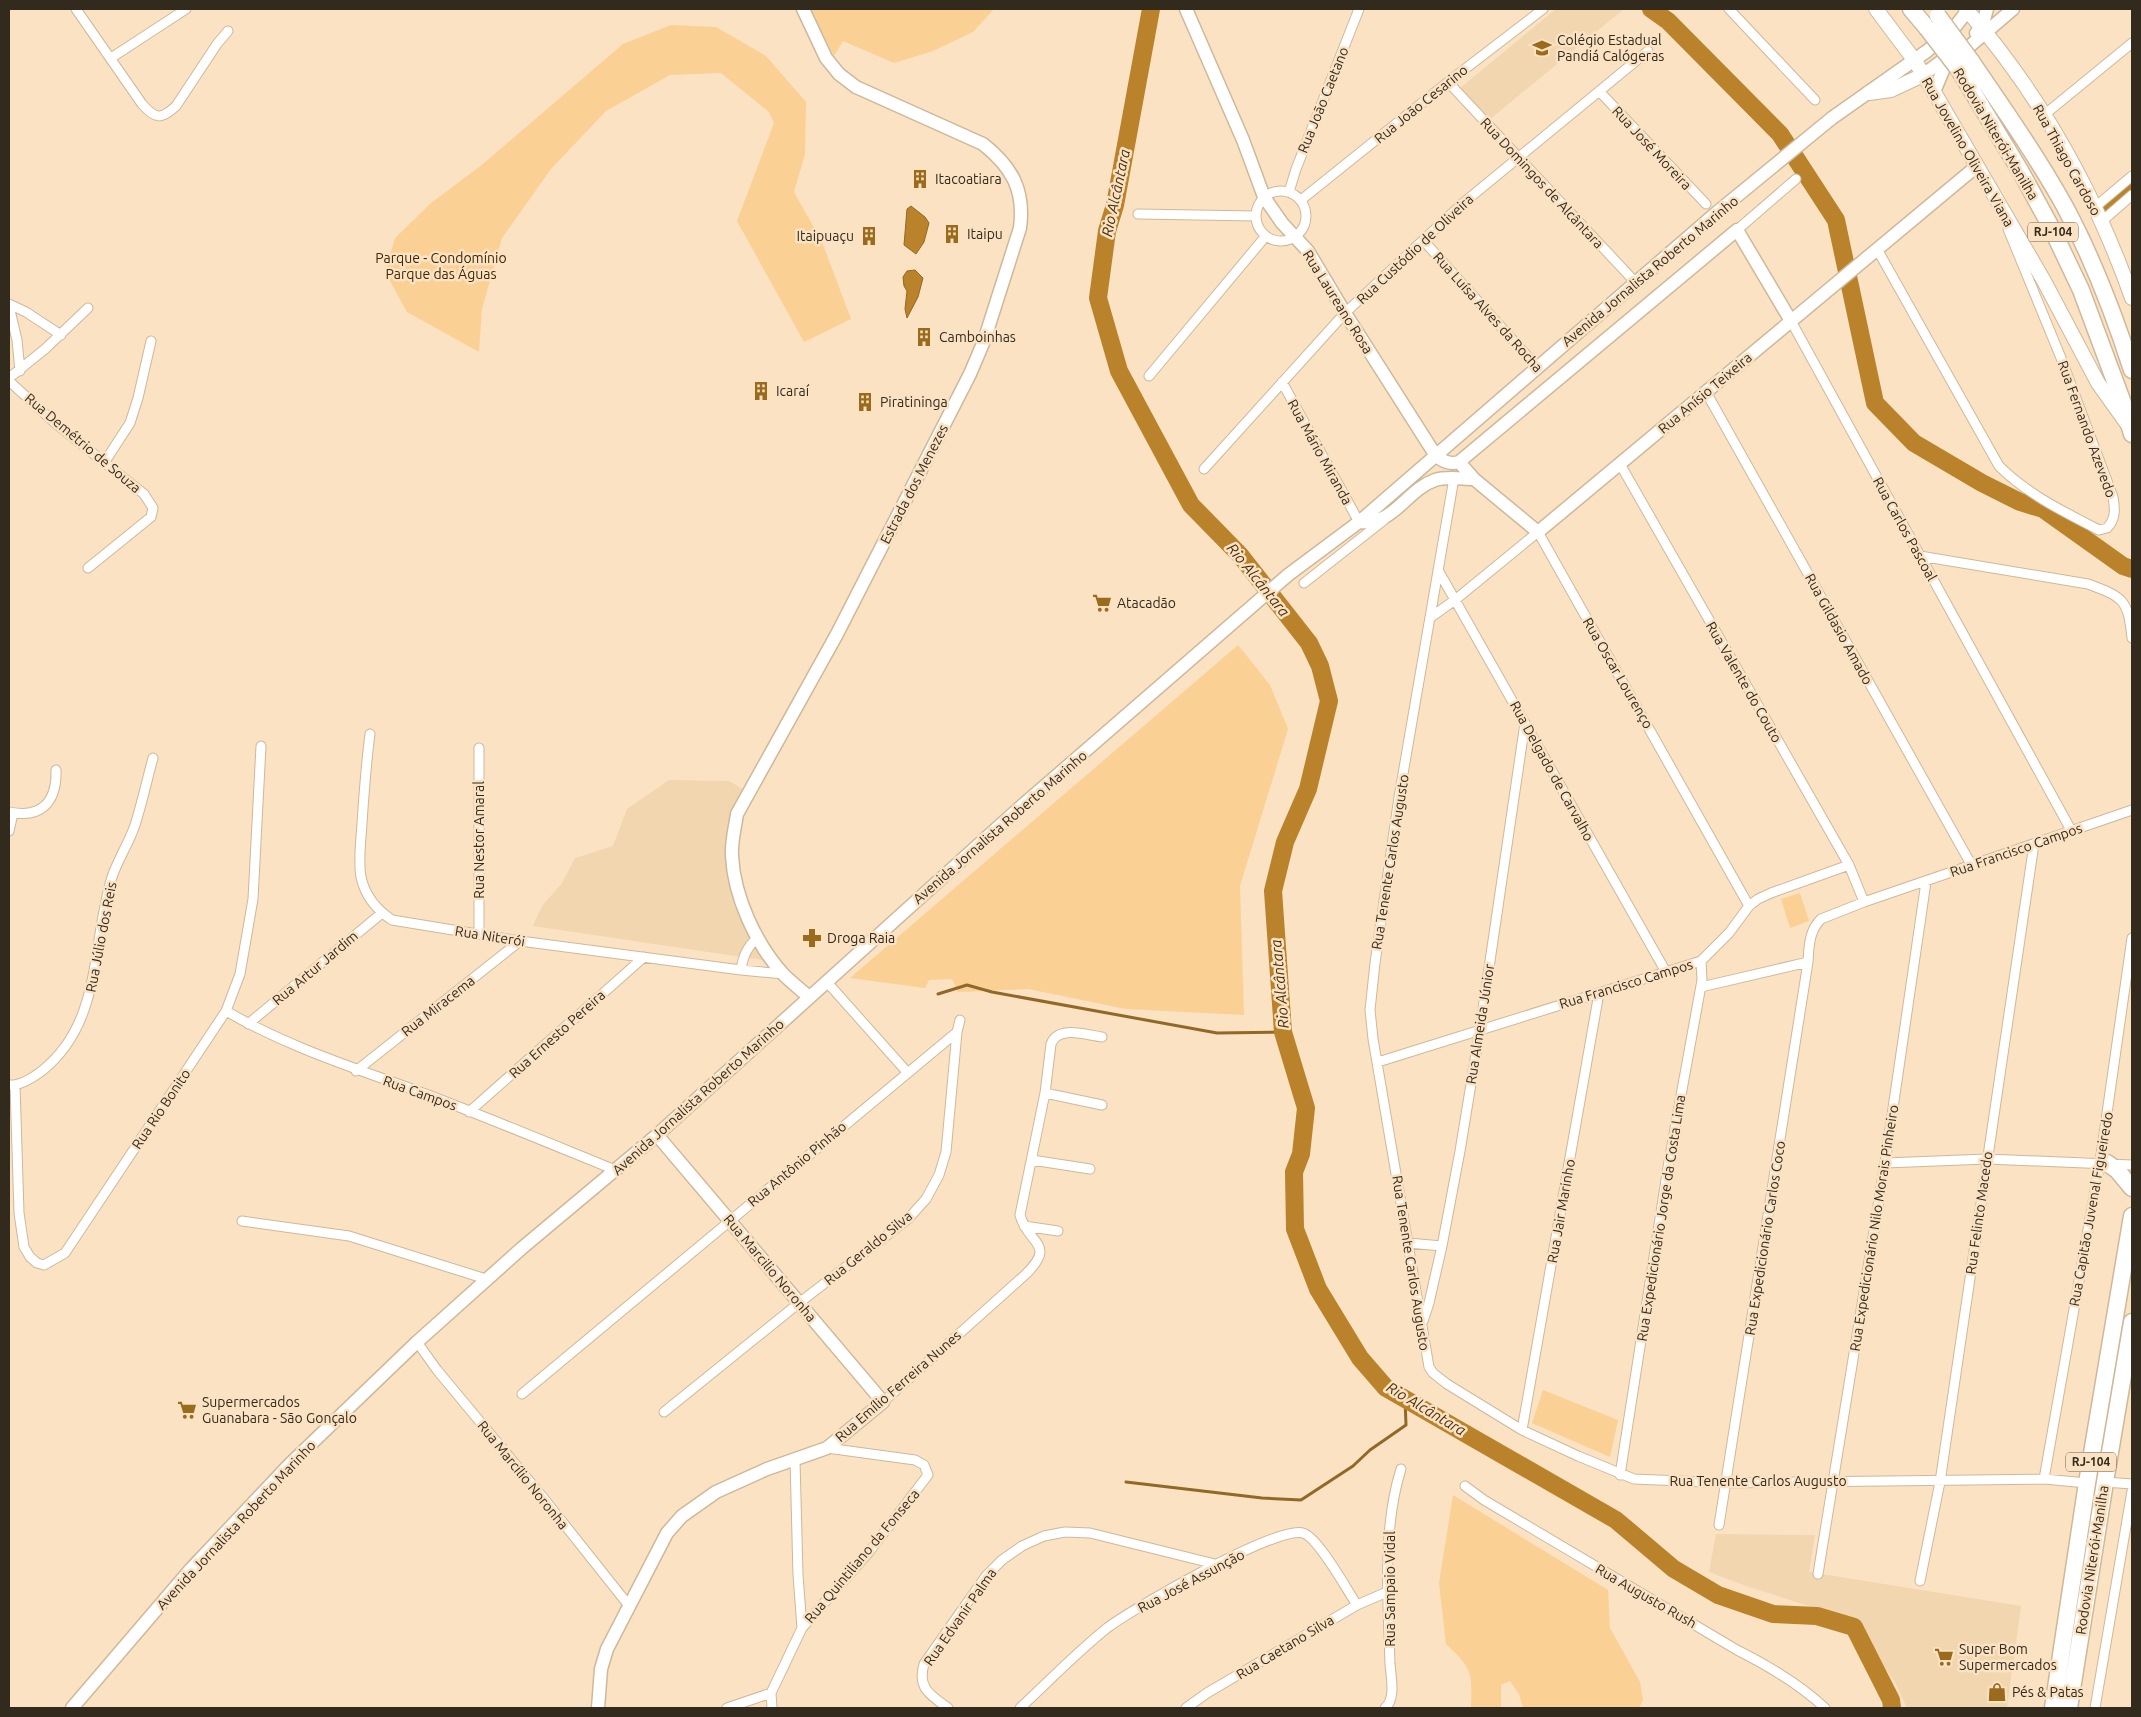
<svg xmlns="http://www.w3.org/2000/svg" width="2141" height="1717" viewBox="0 0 2141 1717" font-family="Ubuntu,sans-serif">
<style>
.built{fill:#f2d6b0}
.green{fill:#fbd095}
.water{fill:#ba822a;stroke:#926826}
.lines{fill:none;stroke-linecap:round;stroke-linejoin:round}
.stream{stroke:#926826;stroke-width:3}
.river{stroke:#ba822a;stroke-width:18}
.street-casing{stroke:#cfb89a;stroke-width:11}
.secondary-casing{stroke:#cfb89a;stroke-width:15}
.primary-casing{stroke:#cfb89a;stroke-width:16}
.highway-casing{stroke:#cfb89a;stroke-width:19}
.street{stroke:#fff;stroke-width:9}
.secondary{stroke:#fff;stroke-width:12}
.primary{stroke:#fff;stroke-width:14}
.highway{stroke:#fff;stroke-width:16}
.highway-bridge-casing{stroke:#cfb89a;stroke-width:19;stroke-linecap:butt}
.highway-bridge{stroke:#fff;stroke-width:16}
.labels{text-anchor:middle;stroke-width:5;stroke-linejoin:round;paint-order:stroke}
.shield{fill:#fae2c3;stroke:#6f6150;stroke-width:1}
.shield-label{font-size:12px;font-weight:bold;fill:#332a1e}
.poi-label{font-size:14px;fill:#332a1e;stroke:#fae2c3;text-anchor:start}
.street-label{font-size:14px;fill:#332a1e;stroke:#fae2c3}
.park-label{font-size:14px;fill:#3f2803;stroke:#fae2c3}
.water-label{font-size:15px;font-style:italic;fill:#48300c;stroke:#fae2c3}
</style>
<rect width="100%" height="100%" fill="#fae2c3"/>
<path class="built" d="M1556,9H1624L1489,120L1460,88Z
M669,780L729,781L749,793L735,841L736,879L775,962L533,926L542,906L562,883L575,858L613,846L627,809Z
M1716,1534L1815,1535L1809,1572L2021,1606L2007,1708H1907L1895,1682L1850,1619L1749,1587L1709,1572Z"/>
<path class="green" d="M810,9H994L973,32L933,51L894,63L843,41L834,56Z
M671,25L716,27L766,56L806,102L805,154L794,192L822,242L851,319L804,342L737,221L774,123L769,112L721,73L670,75L606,111L551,169L502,238L482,309L479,352L407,312L385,272L395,238L431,203L483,164L623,44Z
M1238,645L1270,685L1288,729L1240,886L1244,1015L1126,1009L1028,989L958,992L952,979L929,980L925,988L850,978Z
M1800,893L1809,921L1790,928L1781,899Z
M1543,1390L1618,1420L1610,1457L1532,1423Z
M1453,1495L1608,1590L1610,1628L1640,1682L1643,1700L1639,1708H1523L1519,1694L1510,1681L1501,1685V1708H1471C1472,1673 1473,1669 1446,1644L1439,1583Z"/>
<path class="water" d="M911,206L925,217L929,223L924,242L916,254L904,245L907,209Z
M915,270L923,278L918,297L907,318L905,309L907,291L904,286L903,277L907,271Z"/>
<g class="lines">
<path class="stream" d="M938,994L967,985L992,992L1217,1033L1283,1032
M1126,1482L1262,1498L1301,1500L1353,1466L1370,1450L1406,1425L1405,1399"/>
<path class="river" d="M1151,9L1115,205L1107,231L1098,298L1119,371L1191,505L1240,555L1309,643L1320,666L1329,701L1308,789L1285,842L1273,891L1283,1032L1306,1108L1301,1154L1294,1172L1295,1229L1318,1289L1360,1358L1386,1388L1616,1520L1674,1569L1718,1595L1773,1614L1817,1616L1854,1627L1891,1700L1892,1708
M1651,9L1668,21L1780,134L1836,220L1875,403L1914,443L1982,483L2020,502L2043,509L2123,566L2132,569
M2107,205L2132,184"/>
<g class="street-casing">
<path id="street" d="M76,9L142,104C155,119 161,120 176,106L217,44L228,31
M1729,9L1815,100
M111,58L186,9
M1448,82L1637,284
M1599,91L1706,204
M2044,115L2132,43
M1256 216a25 25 0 1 1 50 0a25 25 0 1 1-50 0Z
M1289,192L1296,169L1359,9
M1301,200L1448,82L1543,9
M2094,208L2132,176
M1138,214L1255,216
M2101,222L2132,195
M1737,230L1796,179
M1423,240L1537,367
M1877,249L1999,466C2027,494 2064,512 2099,530L2107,528C2116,519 2115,509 2113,497L2061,358L2008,229
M9,304L26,312L61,335
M9,306L17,340L20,371
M1791,321L2071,830
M1149,376L1265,237
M9,378L45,349L88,308
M9,381L55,423L144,494L153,508L151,517L88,568
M1282,382L1359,522
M1706,392L1972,866
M104,463L130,423L138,398L151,341
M1620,464L1849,865L1864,902
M1204,469L1345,313L1462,204L1648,51
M1454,478L1399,797L1375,963L1370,1010L1373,1039L1429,1367L1433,1373L1447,1384L1522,1430L1578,1456L1634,1479L1727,1483L2044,1479L2087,1483
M1920,556L2088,584C2123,597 2128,599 2132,638
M1438,570L1666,972
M1304,583L1384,520
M1431,617L1455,600L1538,532L1749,906
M370,734C366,764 364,793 362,823C361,841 358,860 361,877C365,896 377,910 392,920L520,941L741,970L784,974
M9,812C41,819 57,802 56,770
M9,831L13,813
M479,933V748
M741,970C743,956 747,947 758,937
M826,981L907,1072
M1701,987L1808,962
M226,1011C293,1050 365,1071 436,1098C496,1121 556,1146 615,1170
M248,1024L382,913
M1378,1062L1701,961L1729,933L1749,906L1758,899L1771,893L1849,865
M356,1071L520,941
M9,1085C21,1086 34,1077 43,1070C103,1021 91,944 112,877C118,859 129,843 135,825C142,803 147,780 153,758
M15,1085L19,1213L24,1247L30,1257L37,1263L44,1265L65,1253L226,1011L240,974L253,899L261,746
M1045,1093L1102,1105
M469,1112L644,957
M1032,1160L1090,1169
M1885,1163L1987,1159L2132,1165
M242,1221L349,1236L486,1279
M1024,1226L1058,1231
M1408,1243L1442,1246
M1423,1321L1429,1303L1442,1246L1460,1151L1480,1029L1525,723
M417,1342L437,1370L545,1500L630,1607
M522,1394L957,1032
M883,1402L1026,1274C1057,1243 1028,1245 1020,1215L1045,1093L1051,1044C1058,1025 1086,1035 1102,1037
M664,1412L799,1303L908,1219L926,1199L939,1175L946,1152L957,1032L960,1020
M1522,1430L1599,993
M1620,1475L1668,1167L1702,980L1701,961
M2044,1479L2100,1162L2132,938
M2105,1482L2132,1484
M1465,1486L1484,1500L1737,1650C1769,1666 1799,1684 1825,1708
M1719,1525L1808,962C1809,946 1809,931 1821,919L1864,902L2132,810
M1818,1574L1885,1163L1926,882
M1920,1581L1940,1482L2034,844
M802,1628L869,1552L928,1475L924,1465L915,1460L827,1448
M727,1708L771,1693
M772,1708L771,1693L802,1628L798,1575L795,1460
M948,1708C930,1695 917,1688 924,1664L986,1576L1002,1560L1022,1546L1044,1536L1065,1532L1090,1533L1215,1564
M1020,1708C1048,1682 1076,1653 1107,1628C1132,1609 1277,1525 1303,1533C1318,1537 1347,1590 1357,1605
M1186,1708L1207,1693L1357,1605L1387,1592
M1385,1708C1396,1699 1391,1677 1390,1664C1388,1601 1382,1529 1401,1469
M2095,1708L2132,1491"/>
</g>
<g class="secondary-casing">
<path id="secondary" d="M803,9L826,58L839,74L856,87L983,144C1012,167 1025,190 1020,228L984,341L970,374L837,634L737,814C735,828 731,842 732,856C734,897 756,944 783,974C791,982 801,990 809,997
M1186,9L1243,140L1264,197L1282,223L1308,251L1345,313L1436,456C1443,461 1450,465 1459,462L1737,230L1791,321
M1976,33L1982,27L1987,9
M1923,75L1947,57
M1934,92L1944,68L2013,9
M1459,462L1474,479L1538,532L1977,166
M1359,522C1394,526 1406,490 1435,480C1447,476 1462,479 1474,479
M72,1708L191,1569L289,1465L417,1342L522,1248L657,1135L1016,811L1288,575L1359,522L1715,214L1832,118L1927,51L1954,28L1969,9
M598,1708L601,1669L607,1649L667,1533L682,1516L716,1492L767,1469L827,1448L883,1402L657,1135"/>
</g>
<g class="primary-casing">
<path id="primary" d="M1876,9L1915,61L1934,92L2044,281L2098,383L2128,425
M1966,9C2039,93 2095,193 2132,298
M1869,93L1891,90L1923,75"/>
</g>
<g class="highway-casing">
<path id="highway" d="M1911,9L1927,28
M1971,61C2003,108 2036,155 2064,205C2092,257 2114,314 2132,370
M1960,71L2021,172L2052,229L2081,290L2123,403L2132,434
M2107,1163L2117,1170L2132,1188
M2053,1708L2087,1483L2132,1216
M2069,1708L2105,1482L2132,1322"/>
</g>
<use href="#street" class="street"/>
<use href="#secondary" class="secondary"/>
<use href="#primary" class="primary"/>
<use href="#highway" class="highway"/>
<g class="highway-bridge-casing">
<path id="highway-bridge" d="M1938,16L1971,61
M1927,28L1960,71"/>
</g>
<use href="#highway-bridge" class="highway-bridge"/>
</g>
<defs>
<g id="school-bare" transform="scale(1.5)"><path d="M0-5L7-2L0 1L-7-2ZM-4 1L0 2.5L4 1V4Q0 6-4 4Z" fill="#9b6b1d" stroke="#fae2c3" stroke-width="2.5" paint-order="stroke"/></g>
<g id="building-bare" transform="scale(1.5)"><path d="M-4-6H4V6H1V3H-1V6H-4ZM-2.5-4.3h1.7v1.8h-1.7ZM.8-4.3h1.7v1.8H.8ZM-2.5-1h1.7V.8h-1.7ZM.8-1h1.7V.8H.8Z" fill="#9b6b1d" stroke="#fae2c3" stroke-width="2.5" paint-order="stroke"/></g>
<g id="supermarket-bare" transform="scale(1.5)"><path d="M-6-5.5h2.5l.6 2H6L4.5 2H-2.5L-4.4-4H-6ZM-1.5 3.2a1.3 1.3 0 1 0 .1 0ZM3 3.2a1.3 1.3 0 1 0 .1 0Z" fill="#9b6b1d" stroke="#fae2c3" stroke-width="2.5" paint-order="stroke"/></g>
<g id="pharmacy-bare" transform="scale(1.5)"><path d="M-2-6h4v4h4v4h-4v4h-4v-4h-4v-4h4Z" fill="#9b6b1d" stroke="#fae2c3" stroke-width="2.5" paint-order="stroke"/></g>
<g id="shop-bare" transform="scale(1.5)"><path d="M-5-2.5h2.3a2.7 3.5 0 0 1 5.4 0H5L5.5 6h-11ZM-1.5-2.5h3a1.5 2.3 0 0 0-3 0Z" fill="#9b6b1d" stroke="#fae2c3" stroke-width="2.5" paint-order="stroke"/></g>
</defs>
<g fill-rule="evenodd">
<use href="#school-bare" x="1542" y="48"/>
<use href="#building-bare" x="920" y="179"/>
<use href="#building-bare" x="952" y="234"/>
<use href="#building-bare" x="869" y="236"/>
<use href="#building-bare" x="924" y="337"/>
<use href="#building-bare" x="761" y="391"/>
<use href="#building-bare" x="865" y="402"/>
<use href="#supermarket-bare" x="1102" y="603"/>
<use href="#pharmacy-bare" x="812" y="938"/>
<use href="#supermarket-bare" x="187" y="1410"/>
<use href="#supermarket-bare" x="1944" y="1657"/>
<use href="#shop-bare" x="1997" y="1692"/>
</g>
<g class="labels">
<g class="shield">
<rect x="2028" y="222.5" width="50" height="19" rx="4"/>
<rect x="2066" y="1452.5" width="50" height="19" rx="4"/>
</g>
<g class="shield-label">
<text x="2053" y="236">RJ-104</text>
<text x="2091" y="1466">RJ-104</text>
</g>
<g class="poi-label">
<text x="1557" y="45">Colégio Estadual<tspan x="1557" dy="16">Pandiá Calógeras</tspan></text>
<text x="935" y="184">Itacoatiara</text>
<text x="967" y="239">Itaipu</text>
<text x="854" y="241" text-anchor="end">Itaipuaçu</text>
<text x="939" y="342">Camboinhas</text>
<text x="776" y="396">Icaraí</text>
<text x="880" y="407">Piratininga</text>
<text x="1117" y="608">Atacadão</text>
<text x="827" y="943">Droga Raia</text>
<text x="202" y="1407">Supermercados<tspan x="202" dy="16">Guanabara - São Gonçalo</tspan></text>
<text x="1959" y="1654">Super Bom<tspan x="1959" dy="16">Supermercados</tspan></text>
<text x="2012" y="1697">Pés &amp; Patas</text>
</g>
<g class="street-label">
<text transform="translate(1323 100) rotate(-68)" y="5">Rua João Caetano</text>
<text transform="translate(1421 104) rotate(-39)" y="5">Rua João Cesarino</text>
<text transform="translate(1996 134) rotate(59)" y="5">Rodovia Niterói-Manilha</text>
<text transform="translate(1652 148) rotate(47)" y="5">Rua José Moreira</text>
<text transform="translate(1968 152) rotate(60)" y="5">Rua Jovelino Oliveira Viana</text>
<text transform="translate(2067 160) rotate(61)" y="5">Rua Thiago Cardoso</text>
<text transform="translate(1542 183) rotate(47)" y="5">Rua Domingos de Alcântara</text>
<text transform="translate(1415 249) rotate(-43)" y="5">Rua Custódio de Oliveira</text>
<text transform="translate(1650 271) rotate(-40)" y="5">Avenida Jornalista Roberto Marinho</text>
<text transform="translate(1338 302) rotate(58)" y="5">Rua Laureano Rosa</text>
<text transform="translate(1488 312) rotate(48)" y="5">Rua Luísa Alves da Rocha</text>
<text transform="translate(1705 393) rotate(-40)" y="5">Rua Anísio Teixeira</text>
<text transform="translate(2087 429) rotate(70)" y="5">Rua Fernando Azevedo</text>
<text transform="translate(83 443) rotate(40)" y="5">Rua Demétrio de Souza</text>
<text transform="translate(1320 452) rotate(61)" y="5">Rua Mário Miranda</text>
<text transform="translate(914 484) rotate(-63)" y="5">Estrada dos Menezes</text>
<text transform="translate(1905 529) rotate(61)" y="5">Rua Carlos Pascoal</text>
<text transform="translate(1839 629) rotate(61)" y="5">Rua Gildasio Amado</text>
<text transform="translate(1618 673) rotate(60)" y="5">Rua Oscar Lourenço</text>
<text transform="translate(1744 682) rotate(60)" y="5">Rua Valente do Couto</text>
<text transform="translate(1552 771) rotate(61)" y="5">Rua Delgado de Carvalho</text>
<text transform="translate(1000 827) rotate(-41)" y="5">Avenida Jornalista Roberto Marinho</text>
<text transform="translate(479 840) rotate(-90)" y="5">Rua Nestor Amaral</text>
<text transform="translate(2016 850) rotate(-19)" y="5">Rua Francisco Campos</text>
<text transform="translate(1390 862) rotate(-81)" y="5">Rua Tenente Carlos Augusto</text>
<text transform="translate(490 936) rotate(9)" y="5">Rua Niterói</text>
<text transform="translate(101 937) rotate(-79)" y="5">Rua Júlio dos Reis</text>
<text transform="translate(315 968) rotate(-40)" y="5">Rua Artur Jardim</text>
<text transform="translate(1626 984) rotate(-17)" y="5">Rua Francisco Campos</text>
<text transform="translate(438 1006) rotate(-38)" y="5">Rua Miracema</text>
<text transform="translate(1480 1024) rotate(-81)" y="5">Rua Almeida Júnior</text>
<text transform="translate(557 1034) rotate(-42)" y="5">Rua Ernesto Pereira</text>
<text transform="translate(420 1093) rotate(20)" y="5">Rua Campos</text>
<text transform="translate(698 1097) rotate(-42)" y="5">Avenida Jornalista Roberto Marinho</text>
<text transform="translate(161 1109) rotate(-56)" y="5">Rua Rio Bonito</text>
<text transform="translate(797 1164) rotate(-40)" y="5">Rua Antônio Pinhão</text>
<text transform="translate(2091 1209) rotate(-80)" y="5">Rua Capitão Juvenal Figueiredo</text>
<text transform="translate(1561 1211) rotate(-80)" y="5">Rua Jair Marinho</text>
<text transform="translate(1979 1213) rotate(-82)" y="5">Rua Felinto Macedo</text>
<text transform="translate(1661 1218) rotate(-81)" y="5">Rua Expedicionário Jorge da Costa Lima</text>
<text transform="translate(1874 1228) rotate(-81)" y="5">Rua Expedicionário Nilo Morais Pinheiro</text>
<text transform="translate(1765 1238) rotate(-81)" y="5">Rua Expedicionário Carlos Coco</text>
<text transform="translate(868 1248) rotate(-39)" y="5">Rua Geraldo Silva</text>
<text transform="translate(1411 1263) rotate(81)" y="5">Rua Tenente Carlos Augusto</text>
<text transform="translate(770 1268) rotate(50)" y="5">Rua Marcilio Noronha</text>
<text transform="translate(898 1386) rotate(-41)" y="5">Rua Emílio Ferreira Nunes</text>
<text transform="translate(523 1475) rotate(51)" y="5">Rua Marcílio Noronha</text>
<text x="1758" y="1486">Rua Tenente Carlos Augusto</text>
<text transform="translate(236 1525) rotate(-47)" y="5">Avenida Jornalista Roberto Marinho</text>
<text transform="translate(862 1556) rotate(-50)" y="5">Rua Quintiliano da Fonseca</text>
<text transform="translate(2092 1560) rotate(-81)" y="5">Rodovia Niterói-Manilha</text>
<text transform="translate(1191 1581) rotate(-28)" y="5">Rua José Assunção</text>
<text transform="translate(1390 1589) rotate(-90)" y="5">Rua Sampaio Vidal</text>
<text transform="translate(1646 1596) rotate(30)" y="5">Rua Augusto Rush</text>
<text transform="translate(960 1617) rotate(-55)" y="5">Rua Edvanir Palma</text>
<text transform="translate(1285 1647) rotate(-31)" y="5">Rua Caetano Silva</text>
</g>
<g class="park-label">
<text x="441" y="263">Parque - Condomínio<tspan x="441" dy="16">Parque das Águas</tspan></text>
</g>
<g class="water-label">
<text transform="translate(1116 193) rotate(-78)" y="5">Rio Alcântara</text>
<text transform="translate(1258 580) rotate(51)" y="5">Rio Alcântara</text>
<text transform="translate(1280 984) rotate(-95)" y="5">Rio Alcântara</text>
<text transform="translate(1426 1409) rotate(31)" y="5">Rio Alcântara</text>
</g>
</g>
<rect width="2141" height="1717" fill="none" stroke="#332a1e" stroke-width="20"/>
</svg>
